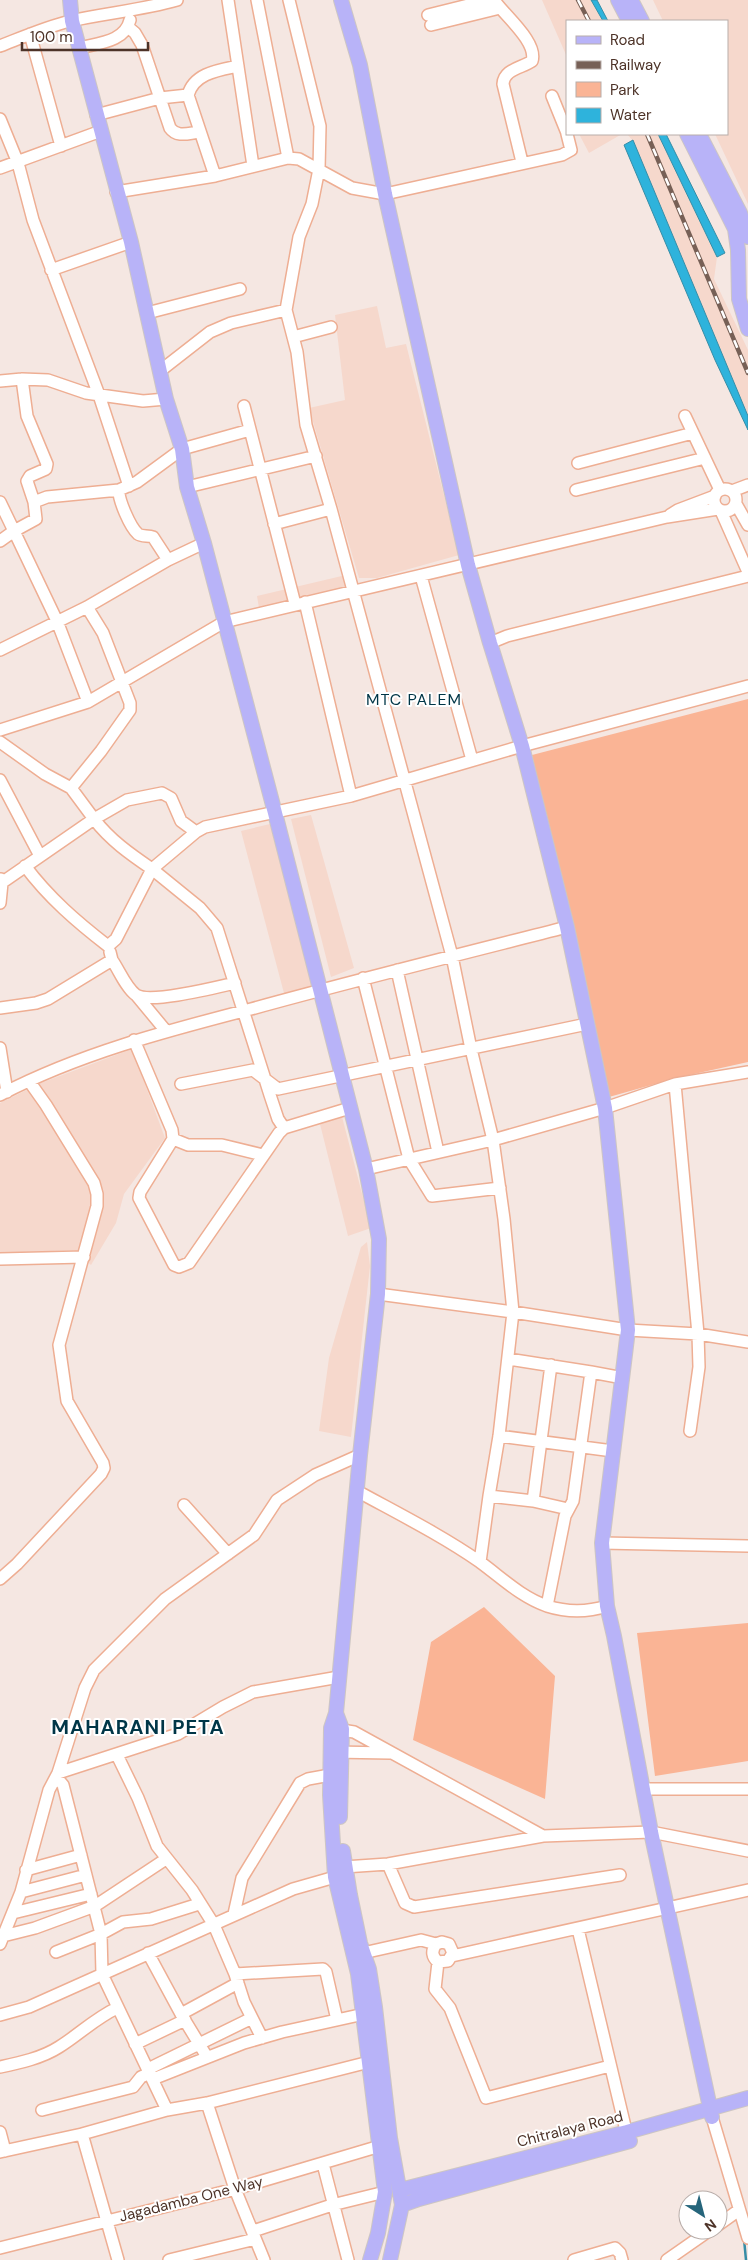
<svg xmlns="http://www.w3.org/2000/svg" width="748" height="2260" viewBox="0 0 748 2260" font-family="'DM Sans',sans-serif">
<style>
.built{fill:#f6d8cc}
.green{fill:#fab495}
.water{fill:#2eb3dc;stroke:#378da6}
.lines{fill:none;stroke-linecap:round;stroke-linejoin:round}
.stream{stroke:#378da6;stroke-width:2.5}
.minor-casing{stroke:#eeae93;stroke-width:14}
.major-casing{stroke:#cdc6c3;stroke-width:16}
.minor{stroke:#fff;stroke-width:11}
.major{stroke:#b8b3f8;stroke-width:14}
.rail-casing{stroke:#776056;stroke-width:4.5}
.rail{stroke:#fff;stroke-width:2.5;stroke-dasharray:8;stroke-linecap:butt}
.labels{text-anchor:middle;stroke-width:4;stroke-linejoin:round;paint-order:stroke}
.street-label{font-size:15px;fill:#4d3328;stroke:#fff}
.neighbourhood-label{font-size:16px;letter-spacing:1px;fill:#003647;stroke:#fff}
.district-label{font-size:20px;font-weight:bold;letter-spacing:1px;fill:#003647;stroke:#fff}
</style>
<rect width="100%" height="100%" fill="#f5e7e2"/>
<path class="built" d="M542,0H591L603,21H567V57Z
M653,0H748V204L715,134H727V21H663Z
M579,134H622L589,153Z
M627,134H658L717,257L714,279L748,350V416L633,141Z
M377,306L386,348L406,344L459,555L377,578H359L309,408L345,400L335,315Z
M346,575L349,586L259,608L257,596Z
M311,815L354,968L331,977L291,819Z
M270,824L313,988L285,997L241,831Z
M132,1049L165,1138L124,1194L116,1223L91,1265L74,1250L0,1253V1103L41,1083Z
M341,1113L371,1228L348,1236L319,1120Z
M367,1242L370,1266L351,1437L319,1431L329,1358L361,1247Z"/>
<path class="green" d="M748,699V1062L676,1078L609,1097L532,755Z
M484,1607L555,1676L545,1799L413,1740L431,1642Z
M748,1623V1761L655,1776L637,1633Z"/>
<path class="water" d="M591,0H597L608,21H603Z
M658,134H666L725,253L717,257Z
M633,140L748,416V430L715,360L624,145Z"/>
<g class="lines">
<path class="stream" d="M744,2239L746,2260"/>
<g class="minor-casing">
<path id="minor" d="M228,0L253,166
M257,0L288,158
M289,0L320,126L319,169L312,204L299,237L286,310L297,352L306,425L331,509L452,956L471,1049L493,1140L504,1219L513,1312L499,1436L489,1496
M494,0C504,15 538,42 532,61C522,68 504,69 503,84L522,162
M428,15L489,0
M431,25L500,8
M128,27L135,33L142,45L170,128C177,138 189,133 200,132
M30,34L61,146
M0,46C23,37 46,27 70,21C106,13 142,10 177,0
M79,48C98,43 125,42 130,20
M552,96L567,133
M96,115L160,98L188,95
M0,119L18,163L33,220L99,395L129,486
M0,168L101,131
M215,176L188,95C194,73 219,70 238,66
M116,192L215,176L288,158L299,159L352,188L385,194L562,155L571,150L567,134
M51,270L131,242
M147,313L240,289
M293,337L331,327
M160,371L210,332L231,323L286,310
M22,379L27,416L47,464L46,469L30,476L27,481L34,502
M0,381L22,379L48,380L86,393L143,401L166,399
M244,406L295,604
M685,416L720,490
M578,463L693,433
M187,487L316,456
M714 500a11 11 0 1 1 22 0a11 11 0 1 1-22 0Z
M119,490C118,499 130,527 138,534C142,537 148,535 153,537L168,560
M576,490L705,458
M732,491L748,485
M0,502L14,531L0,541
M736,504L748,525
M721,511L748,572
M670,515L678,510L715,496
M274,524L331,509
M421,576L472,760
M305,602L351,796
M87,607L103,633L130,703V710L101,751L71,788L94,819L127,800L162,793L171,798L181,821L196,832
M490,643L507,636L748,576
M0,650L87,607L168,560L204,543
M88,702L57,621L14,531L36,519L34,502L47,497L119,490L137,482L182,449L250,430
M0,730L88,702L224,622L667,517L718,509
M0,742L45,774L71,788
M0,780L40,856
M25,866C49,898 77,922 108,946L116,939L152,869L200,908L217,928L270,1095L278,1119L284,1128
M0,884L94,819C110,840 130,854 152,869L196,832L205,827L351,796L522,746L748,686
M0,903L2,883L1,879
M112,960C119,970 126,988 136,995C151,1004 217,987 235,983
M397,970L438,1152
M363,978L409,1159L432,1196L500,1188
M137,996L166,1031
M0,1008L36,1003L48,999L112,960L110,952
M134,1040L172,1130L173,1139L140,1192L139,1198L174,1265L179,1267L189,1263L279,1133L284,1128L350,1108
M0,1048L7,1092
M181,1084L253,1070L278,1089L587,1024
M675,1084L698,1334L699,1367L690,1431
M0,1095C78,1054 166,1031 251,1009C356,980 461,954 567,927
M173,1139L188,1145H222L263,1155
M366,1169L493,1140L605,1108L675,1084L748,1072
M0,1259L84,1257
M378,1294L513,1312L628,1330L698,1334L748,1342
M508,1359L591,1372
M499,1436L613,1451
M357,1491C399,1514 441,1535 480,1562C502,1578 521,1597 547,1606C566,1612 588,1612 607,1606
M533,1501L551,1365
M184,1505L228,1554
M602,1543L748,1546
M480,1562L489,1496L533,1501L568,1509
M0,1579L17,1564L101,1474L104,1468L103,1463L67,1401L59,1345L97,1206V1194L94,1183L46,1105L29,1081
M547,1606L565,1516L573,1501L591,1372L623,1378
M335,1729L354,1732L543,1836
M333,1752L390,1753
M117,1755L138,1798L157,1846L192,1890L214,1925L235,1974L244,2002L262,2038
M58,1773L178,1734L223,1707L253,1692L339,1677
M56,1777L63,1785L101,1934L102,1974L167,2110
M643,1789H748
M388,1864L405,1903L414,1907L620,1875
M344,1867L388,1864L543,1836L651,1832L748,1851
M26,1870L81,1855
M21,1892L86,1875
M13,1913L91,1894
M234,1914L242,1878L300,1783L308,1779L330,1775
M578,1929L628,2139
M3,1936L35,1928L95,1906L166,1859
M0,1944L21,1892L49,1790L58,1773L85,1688L94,1670L165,1599L254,1535L277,1500L315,1475L360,1455
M56,1952L101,1934L123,1922L151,1919L199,1904
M148,1953L181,2014L207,2057
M363,1953L421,1940L436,1944L442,1942L449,1944L453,1953L448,1961L438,1962C432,1957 431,1951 436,1944
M452,1956L748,1890
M438,1962L435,1989L450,2008L486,2098L610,2066
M235,1974L323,1969L326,1972L337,2020
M181,2014L238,1983
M0,2015L29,2007L293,1889L335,1877
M135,2044L185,2020
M0,2067C19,2063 42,2058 59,2047C80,2034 94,2019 117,2008
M148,2069L252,2018
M153,2079L244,2043L282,2032L364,2014
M207,2103L235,2189L264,2260
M42,2110L133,2087L141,2077L150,2073
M712,2117L748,2238
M0,2132L5,2151
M82,2134L118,2260
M0,2152L82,2134L167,2110L207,2103L377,2060
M323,2164L348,2260
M718,2225L739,2210
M253,2231L332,2205L385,2192
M0,2248L235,2189L380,2146
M169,2260L255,2239
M574,2260L615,2248L620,2253L622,2260
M667,2260L710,2230"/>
</g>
<g class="major-casing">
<path id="major" d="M70,0L72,21L131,242L166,399L182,449L187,487L204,543L275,813L366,1169L379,1239L378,1294L360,1455L336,1713L331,1728L330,1795L335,1877L358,1974L385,2192L378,2233L370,2260
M341,0L360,65L385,194L468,565L490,643L522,746L567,927L605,1108L628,1330L602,1543L607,1606L614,1636L651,1832L712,2117
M618,0L629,21
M631,0L642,21
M687,134L735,229L738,250L739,299L748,329
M699,134L740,213L748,237
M336,1713L342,1729L340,1817
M343,1851L350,1895L360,1943L369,1969L375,2007L390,2138L402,2205L390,2260
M400,2190L627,2132L748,2098
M402,2205L419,2199L630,2141"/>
</g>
<use href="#minor" class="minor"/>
<use href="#major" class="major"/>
<g class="rail-casing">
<path id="rail" d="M578,0L589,21
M647,134L748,373"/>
</g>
<use href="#rail" class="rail"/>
</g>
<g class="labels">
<g class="street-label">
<text transform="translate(570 2129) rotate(-14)" y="5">Chitralaya Road</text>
<text transform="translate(191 2199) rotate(-14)" y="5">Jagadamba One Way</text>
</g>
<g class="neighbourhood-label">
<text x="414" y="705">MTC PALEM</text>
</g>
<g class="district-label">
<text x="138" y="1734">MAHARANI PETA</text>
</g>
</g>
<rect x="566" y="20" width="162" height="115" fill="#ffffff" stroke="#b8ada9"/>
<rect x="576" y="36" width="25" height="8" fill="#b8b3f8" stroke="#b8ada9"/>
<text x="610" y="45" font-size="15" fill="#4d3328">Road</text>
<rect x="576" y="61" width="25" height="8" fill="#776056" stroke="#b8ada9"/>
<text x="610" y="70" font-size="15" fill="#4d3328">Railway</text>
<rect x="576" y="82" width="25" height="15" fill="#fab495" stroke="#b8ada9"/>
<text x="610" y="95" font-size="15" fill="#4d3328">Park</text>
<rect x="576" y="108" width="25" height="15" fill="#2eb3dc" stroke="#b8ada9"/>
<text x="610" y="120" font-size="15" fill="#4d3328">Water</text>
<g transform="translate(703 2215) rotate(144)"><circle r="24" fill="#ffffff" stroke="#b8ada9"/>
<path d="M0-4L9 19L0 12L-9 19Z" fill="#26657b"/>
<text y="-8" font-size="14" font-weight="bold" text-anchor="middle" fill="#4d3328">N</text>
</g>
<path d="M22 42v8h126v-8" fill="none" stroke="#4d3328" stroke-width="2.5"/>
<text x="30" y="42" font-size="15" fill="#4d3328" stroke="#ffffff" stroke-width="4" paint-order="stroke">100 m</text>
</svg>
